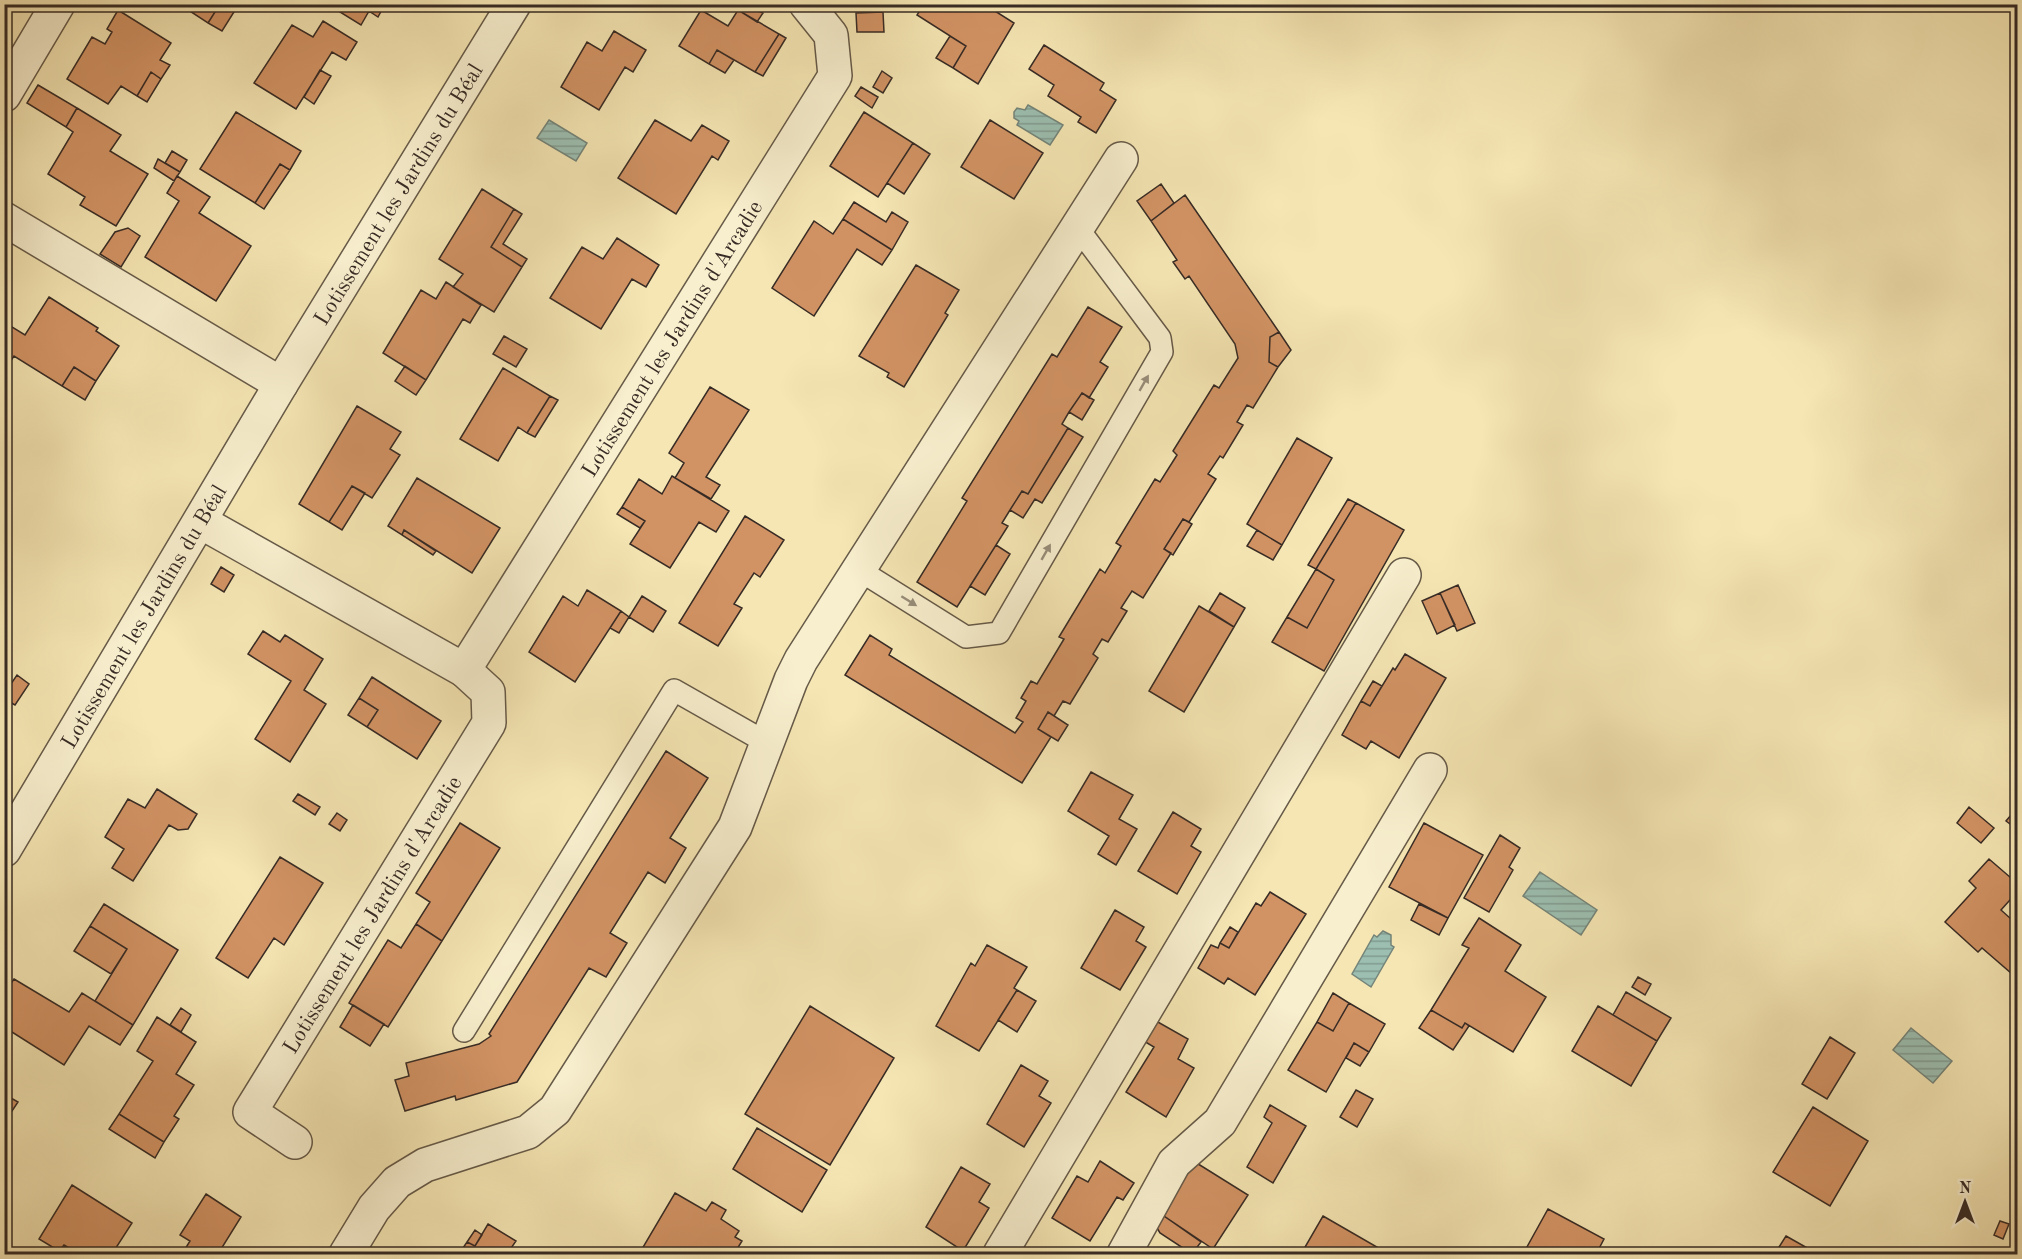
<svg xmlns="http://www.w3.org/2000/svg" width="2022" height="1259" viewBox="0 0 2022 1259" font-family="'Old Standard TT',serif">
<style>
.water{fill:url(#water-rules);stroke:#748479;stroke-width:1.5}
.building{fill:#d29364;stroke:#372b25;stroke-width:1.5}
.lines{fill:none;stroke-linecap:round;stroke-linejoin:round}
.service-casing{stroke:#665a48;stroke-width:24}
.minor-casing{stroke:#665a48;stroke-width:36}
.service{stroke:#f8efce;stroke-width:21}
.minor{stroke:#f8efce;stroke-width:33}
.oneway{fill:#988d7a}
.labels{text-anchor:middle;stroke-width:4.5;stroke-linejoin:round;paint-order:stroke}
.street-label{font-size:22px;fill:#372b25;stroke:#f8efce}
</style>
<defs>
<pattern id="water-rules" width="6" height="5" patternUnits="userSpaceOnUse" patternTransform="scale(1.5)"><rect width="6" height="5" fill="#9cbfb1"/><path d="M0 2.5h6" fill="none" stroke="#809b90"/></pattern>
</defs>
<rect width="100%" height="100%" fill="#f5e6b3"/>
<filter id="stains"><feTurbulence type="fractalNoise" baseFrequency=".00333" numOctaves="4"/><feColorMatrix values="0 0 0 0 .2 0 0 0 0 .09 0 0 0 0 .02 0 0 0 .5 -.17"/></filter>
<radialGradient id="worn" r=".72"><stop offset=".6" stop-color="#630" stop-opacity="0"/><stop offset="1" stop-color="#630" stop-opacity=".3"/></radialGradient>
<path class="water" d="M1028,105L1063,125L1050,145L1017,125L1019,121L1014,118V112L1017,108L1025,110Z
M549,120L587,143L576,161L537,138Z
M1540,872L1597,910L1581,935L1523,896Z
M1383,931L1391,935V945L1394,947L1371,987L1352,974L1374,935L1377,937Z
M1911,1028L1952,1061L1933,1083L1893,1050Z"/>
<path class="building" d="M179,4H220L208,23Z
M220,4H239L222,31L208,23Z
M327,4H373L361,25Z
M373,4H385L378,17L369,11Z
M741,4L763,13L757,22L738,10Z
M924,4H984L1014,23L978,84L953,68L966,46L917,15Z
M118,10L171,43L160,60L170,65L161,79L151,72L137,96L121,86L108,104L67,79L92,37L105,44L112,32L107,29Z
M701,10L728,26L738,10L779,34L755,72L717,50L709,64L679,46Z
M883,12L884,32H857L856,13Z
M323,21L357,42L346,60L332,52L296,109L254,83L292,25L313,37Z
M614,31L646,50L633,72L625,67L599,110L561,87L587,42L602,51Z
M779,34L786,38L763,76L755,72Z
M950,36L966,46L953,68L936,58Z
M1044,45L1104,83L1100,90L1116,100L1096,133L1078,122L1081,117L1048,96L1054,85L1029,69Z
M717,50L734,60L725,73L709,64Z
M320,70L331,76L314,104L304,97Z
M882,71L892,78L883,93L873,87Z
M151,72L161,79L147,102L137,96Z
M38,85L77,108L66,127L27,103Z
M861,87L878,97L872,108L855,96Z
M77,108L121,135L110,151L148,174L116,226L80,205L85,197L48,174L73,132L66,127Z
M236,112L301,151L290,170L280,164L255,203L200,169Z
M864,112L913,143L878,197L830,166Z
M655,120L691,141L702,125L729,141L718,160L712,156L676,214L618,178Z
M990,120L1043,153L1014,199L961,167Z
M913,143L930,154L904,194L887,183Z
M172,151L187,160L180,172L165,163Z
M158,159L180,172L174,181L154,168Z
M280,164L290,170L264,209L255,203Z
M177,176L210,197L199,213L251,246L216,301L145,257L179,201L167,193Z
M1161,184L1174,203L1151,221L1137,201Z
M482,189L514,209L491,247L522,267L494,312L453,287L463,274L439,259Z
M1185,195L1279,332L1270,337L1269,362L1278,367L1253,408L1247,405L1237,422L1243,425L1223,458L1220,456L1208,474L1216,479L1189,522L1183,519L1164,549L1171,553L1143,598L1132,591L1121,608L1127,611L1108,642L1102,639L1093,654L1098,658L1070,704L1063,701L1054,716L1048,712L1038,729L1051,737L1022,783L845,675L870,635L892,649L889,655L1015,733L1023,722L1016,718L1026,701L1021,698L1031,681L1037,684L1064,639L1059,637L1100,569L1105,573L1121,546L1116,543L1155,479L1160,482L1177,455L1173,451L1214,385L1219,388L1238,358L1235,344L1189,276L1185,279L1173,262L1177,260L1151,221Z
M854,202L886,222L892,212L908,222L892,250L843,219Z
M514,209L522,214L503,244L527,259L522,267L491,247Z
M843,219L892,250L882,265L857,249L814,316L772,288L814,221L833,234Z
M128,228L140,236L121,267L100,254L115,232Z
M617,238L659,265L646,287L632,279L601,329L550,298L582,247L603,259Z
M916,265L959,290L945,313L948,315L904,387L887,377L889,373L859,356Z
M446,282L481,305L470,323L463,319L426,380L383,353L421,290L436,299Z
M49,297L98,328L96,331L119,346L96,381L74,367L62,386L14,356L4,371V322L25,335Z
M1088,307L1122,327L1100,362L1108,367L1089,398L1082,393L1069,412L1062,424L1068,428L1028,494L1022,491L1010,510L1002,523L1008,526L957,607L917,582L967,501L962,498L1052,354L1057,357Z
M1279,332L1291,350L1278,367L1269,362L1270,337Z
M504,336L527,349L516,367L493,354Z
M405,366L426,380L416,395L395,381Z
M74,367L96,381L85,400L62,386Z
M503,368L550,396L527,433L518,427L498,461L460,439Z
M710,387L749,410L706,477L720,485L711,499L675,478L684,463L669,453Z
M1082,393L1094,400L1082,420L1069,412Z
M550,396L558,400L535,437L527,433Z
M357,406L401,432L390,449L400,455L372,498L352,486L329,522L299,504Z
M1068,428L1083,437L1042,503L1035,499L1023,518L1010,510L1022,491L1028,494Z
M1297,438L1332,458L1282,545L1247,524Z
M672,476L729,511L716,532L699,522L670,568L630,544L645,521L622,507L639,479L662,494Z
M417,478L500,528L472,573L404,530L402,535L388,526Z
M352,486L365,493L342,530L329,522Z
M1348,499L1356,503L1316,569L1308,565Z
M1356,503L1404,530L1324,671L1272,642L1287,617L1307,628L1334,580L1316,569Z
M622,507L645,521L640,528L617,514Z
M745,516L784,540L760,577L754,573L734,604L742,608L718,646L679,623Z
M1183,519L1192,524L1173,555L1164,549Z
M404,530L436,551L433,555L402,535Z
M1257,530L1282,545L1273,560L1247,546Z
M996,545L1010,554L985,595L970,586Z
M221,567L234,575L224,592L211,584Z
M1316,569L1334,580L1307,628L1287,617Z
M1458,585L1475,623L1457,631L1440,593Z
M587,590L621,611L575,682L529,652L563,596L578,606Z
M1220,593L1245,608L1234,627L1209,611Z
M1440,593L1455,625L1437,634L1422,601Z
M642,596L666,611L653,632L629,617Z
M1199,606L1234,627L1184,712L1149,691Z
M621,611L629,617L619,633L610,628Z
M263,631L280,642L285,635L323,659L304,690L326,704L290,762L255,739L291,681L248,654Z
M1405,654L1446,678L1399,758L1371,741L1366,749L1342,735L1361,701L1370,706L1393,668L1395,670Z
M17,675L29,684L15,705L4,699V694Z
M372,677L441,721L417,759L367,727L378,710L359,698Z
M1373,681L1382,686L1370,706L1361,701Z
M359,698L378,710L367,727L348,715Z
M1048,712L1068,725L1058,741L1038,729Z
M666,751L708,778L670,838L686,848L665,883L648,872L610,933L627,943L606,977L589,968L517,1082L456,1100L455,1096L405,1111L395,1080L409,1076L406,1063L479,1044L491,1036L489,1034Z
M1091,772L1133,795L1119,819L1137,829L1116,865L1098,854L1109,836L1068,811Z
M157,789L197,814L188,829L178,830L169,825L133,881L112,868L124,849L105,837L128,799L145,808Z
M298,794L320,807L315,815L293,801Z
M1969,807L1994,828L1981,843L1957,823Z
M2018,807V830L2006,821Z
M1173,812L1201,829L1191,846L1201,852L1177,894L1138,871Z
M337,813L347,820L340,831L329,824Z
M460,823L500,848L442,941L416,924L430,902L416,893Z
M1424,823L1483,855L1448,918L1389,887Z
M1500,835L1520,848L1509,867L1513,870L1489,912L1464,898Z
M280,857L323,883L284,945L274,938L248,978L216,958Z
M1989,859L2018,884V891L2001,910L2011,919L2014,915L2018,918V979L1982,948L1978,952L1945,922L1976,888L1969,881Z
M1270,892L1306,914L1255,995L1228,978L1224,984L1198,968L1211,945L1218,948L1220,943L1229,948L1256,903L1261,906Z
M104,904L178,950L133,1025L95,1001L127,949L90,926Z
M1419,904L1448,918L1439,935L1411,920Z
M1115,910L1144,927L1136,941L1146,947L1120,990L1081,968Z
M1479,918L1521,945L1505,971L1546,997L1513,1052L1465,1023L1462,1028L1431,1010L1469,948L1462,945Z
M416,924L442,941L388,1027L349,1003L388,940L401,948Z
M90,926L127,949L111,974L74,951Z
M1230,927L1238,932L1229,948L1220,943Z
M987,945L1027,967L1014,988L1017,990L979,1051L936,1026L971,963L975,966Z
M1638,977L1651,984L1645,995L1632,987Z
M14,979L69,1012L82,993L133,1025L120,1045L89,1026L64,1065L4,1027V993Z
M1017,990L1036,1001L1017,1032L998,1020Z
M1626,992L1671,1018L1657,1041L1613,1015Z
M1333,993L1349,1003L1333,1031L1317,1022Z
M1349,1003L1385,1024L1369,1052L1354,1043L1326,1092L1288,1070L1317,1022L1333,1031Z
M353,1005L384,1024L370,1046L340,1027Z
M810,1006L894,1058L830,1165L745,1114Z
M1598,1006L1657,1041L1631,1086L1572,1051Z
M181,1008L191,1015L181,1032L170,1025Z
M1431,1010L1462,1028L1465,1023L1469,1026L1453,1050L1419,1028Z
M157,1017L196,1042L176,1074L194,1085L174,1116L179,1119L164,1142L119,1114L153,1061L137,1051Z
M1149,1017L1188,1039L1178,1059L1194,1068L1166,1117L1126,1092L1154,1047L1137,1037Z
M1830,1037L1855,1053L1827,1099L1802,1084Z
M1354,1043L1369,1052L1360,1066L1346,1058Z
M1021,1065L1048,1081L1039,1096L1051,1103L1024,1147L987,1124Z
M1356,1090L1373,1099L1357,1127L1340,1117Z
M4,1094L18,1102L4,1123Z
M1270,1105L1306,1126L1273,1183L1247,1167L1272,1123L1264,1117Z
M1813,1107L1868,1141L1830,1206L1773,1172Z
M119,1114L164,1142L155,1158L109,1129Z
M757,1128L827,1170L802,1212L733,1169Z
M1100,1161L1134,1183L1123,1200L1117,1197L1090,1241L1052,1218L1077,1176L1088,1182Z
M1195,1162L1248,1195L1213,1249L1161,1214Z
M961,1167L990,1184L979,1202L989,1208L963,1251L926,1227Z
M72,1185L132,1223L112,1254H80L64,1245L59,1251L39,1239Z
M675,1193L706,1211L712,1202L726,1210L721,1219L739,1231L735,1237L742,1241L734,1254H639Z
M206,1194L241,1217L218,1254H182L190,1241L180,1235Z
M1548,1209L1604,1239L1596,1254H1523Z
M1161,1214L1201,1242L1192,1254L1160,1233L1154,1223Z
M1323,1216L1389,1254H1301Z
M2000,1221L2009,1224L2003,1239L1994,1235Z
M488,1224L516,1241L507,1254H459L467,1242L475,1246Z
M475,1230L482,1235L475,1246L467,1242Z
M1786,1236L1818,1254H1791L1779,1247Z"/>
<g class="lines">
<g class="service-casing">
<path id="service" d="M859,570L966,637L999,633L1162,352L1160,338L1077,227
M464,1031L674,690L769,744"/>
</g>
<g class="minor-casing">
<g id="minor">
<path d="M4,95L58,4"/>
<path d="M4,219L281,384"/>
<path id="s1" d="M201,522L464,670L835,76L831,35L806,4"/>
<path id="s2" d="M4,850L281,384L514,4"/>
<path id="s3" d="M295,1142L250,1112L489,723L488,692L464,670"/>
<path d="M346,1254L374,1208L397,1182L425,1165L528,1132L555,1110L735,827L791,680L801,660L1121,159"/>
<path d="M1000,1254L1404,575"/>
<path d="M1124,1254L1174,1163L1220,1122L1430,770"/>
</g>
</g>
<use href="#service" class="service"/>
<use href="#minor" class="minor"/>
</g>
<defs><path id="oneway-solid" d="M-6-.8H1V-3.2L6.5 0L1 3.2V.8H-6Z" transform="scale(1.5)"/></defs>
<g class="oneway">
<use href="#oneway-solid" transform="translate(1144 383) rotate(-60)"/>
<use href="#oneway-solid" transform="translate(1046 552) rotate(-60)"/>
<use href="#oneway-solid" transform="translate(909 601) rotate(32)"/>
</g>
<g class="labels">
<g class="street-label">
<text dy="8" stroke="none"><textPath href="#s2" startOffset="765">Lotissement les Jardins du Béal</textPath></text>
<text dy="8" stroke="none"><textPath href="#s1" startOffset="693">Lotissement les Jardins d'Arcadie</textPath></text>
<text dy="8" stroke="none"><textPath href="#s2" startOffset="272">Lotissement les Jardins du Béal</textPath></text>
<text dy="8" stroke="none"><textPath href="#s3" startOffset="286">Lotissement les Jardins d'Arcadie</textPath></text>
</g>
</g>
<rect width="2022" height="1259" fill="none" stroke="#f5e6b3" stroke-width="24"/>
<rect x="6" y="6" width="2010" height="1247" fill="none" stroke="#372b25" stroke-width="3"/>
<rect x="12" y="12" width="1998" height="1235" fill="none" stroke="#372b25" stroke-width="1.5"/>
<g transform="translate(1965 1202)" stroke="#f8efce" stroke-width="4.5" paint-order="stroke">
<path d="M0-4.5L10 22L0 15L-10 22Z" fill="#372b25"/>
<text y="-9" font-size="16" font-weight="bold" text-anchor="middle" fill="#372b25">N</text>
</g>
<rect width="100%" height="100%" filter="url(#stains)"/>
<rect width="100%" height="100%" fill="url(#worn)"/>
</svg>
